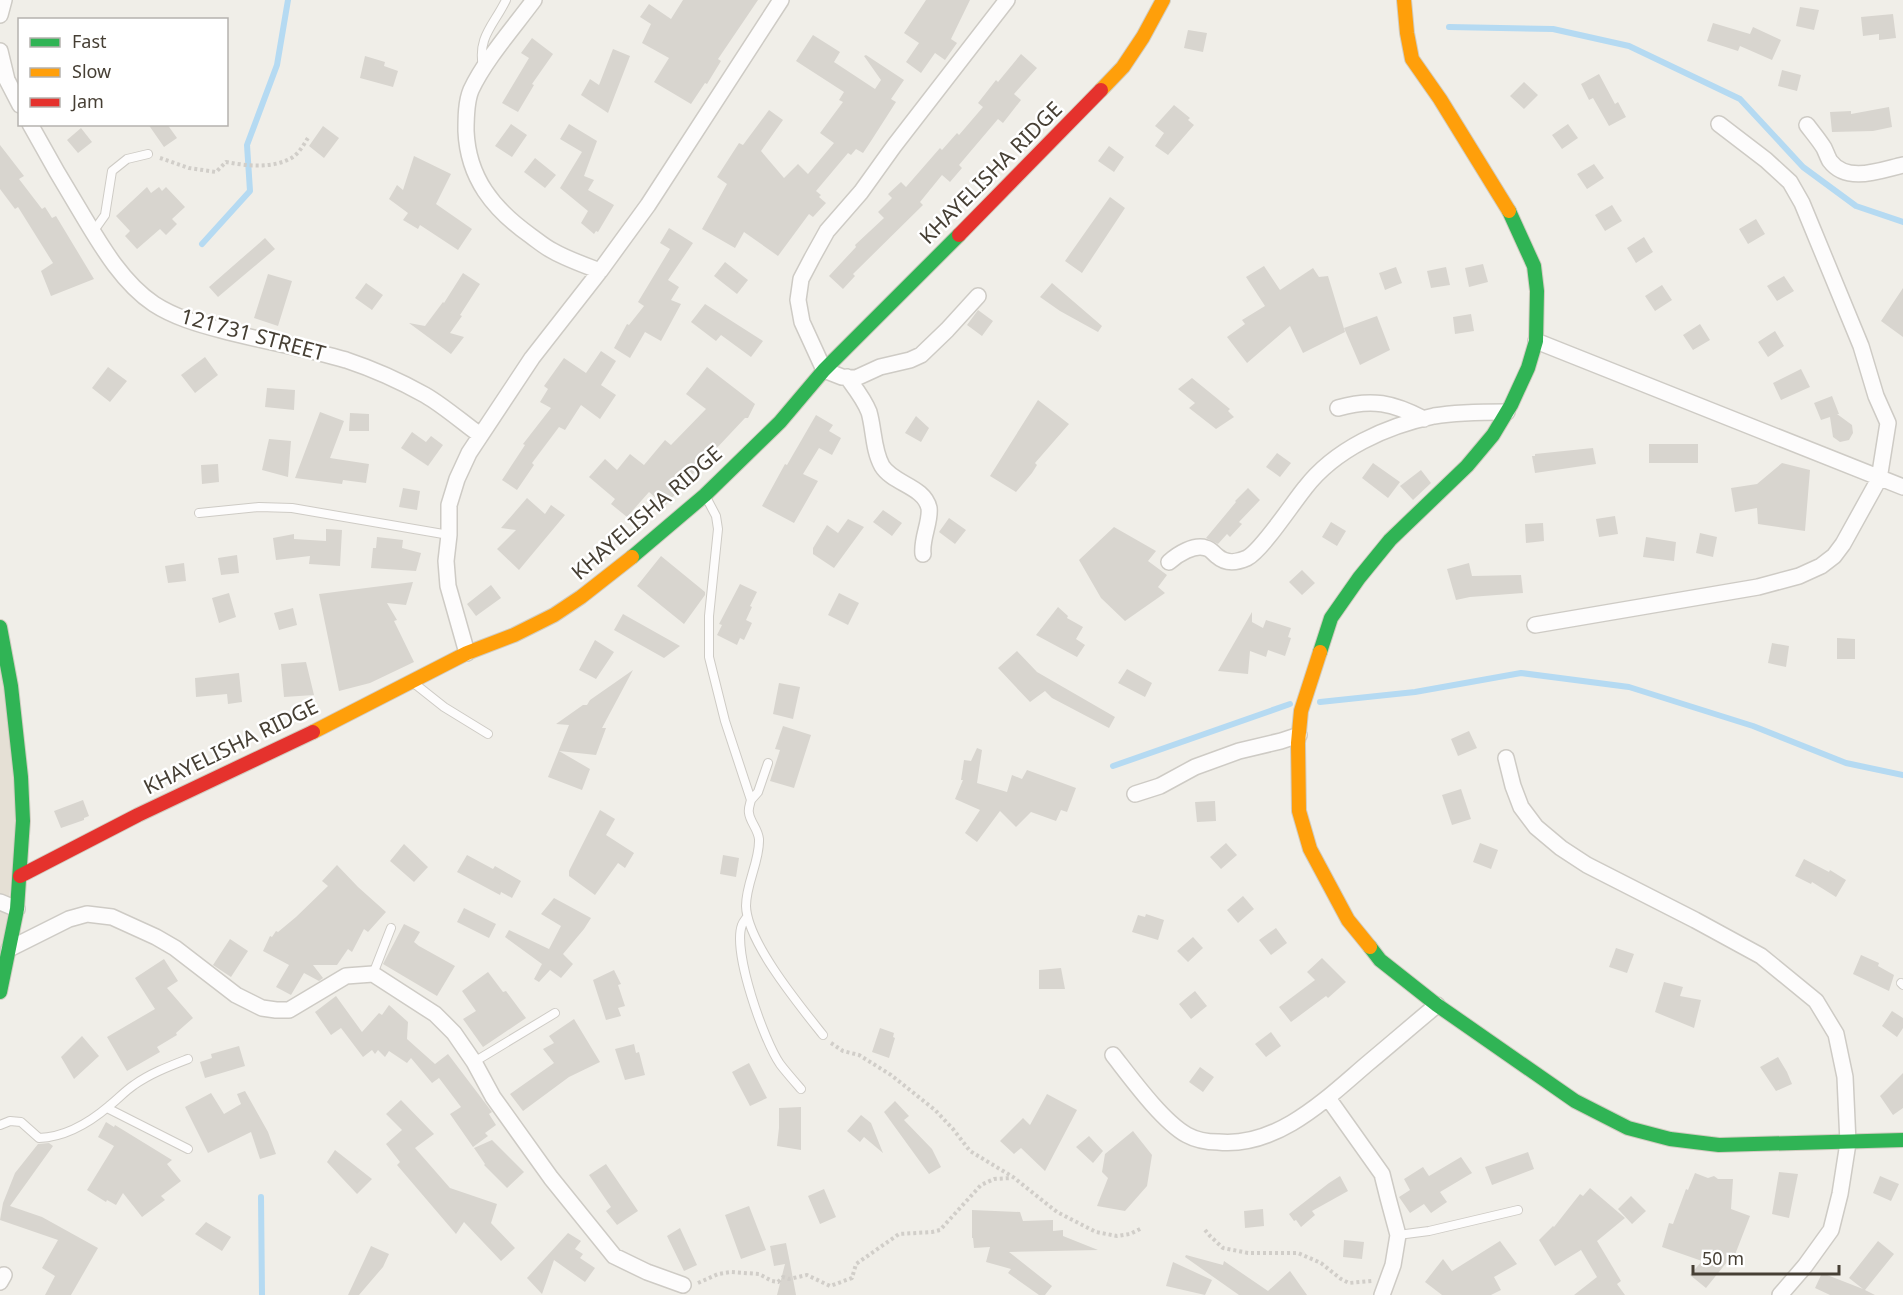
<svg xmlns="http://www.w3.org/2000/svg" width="1903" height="1295" viewBox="0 0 1903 1295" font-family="'Noto Sans',sans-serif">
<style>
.residential{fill:#e5e0d5}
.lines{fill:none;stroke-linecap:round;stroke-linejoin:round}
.stream{stroke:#b5daf2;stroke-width:6}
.building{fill:#d8d5cf}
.lane-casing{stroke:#cecbc5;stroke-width:10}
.street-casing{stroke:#cecbc5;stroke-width:18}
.fast-casing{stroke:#d1ccc0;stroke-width:16}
.slow-casing{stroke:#d1ccc0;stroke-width:16}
.jam-casing{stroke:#d1ccc0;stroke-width:16}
.path{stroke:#d1cec9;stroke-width:4;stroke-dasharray:3 3;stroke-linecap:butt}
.lane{stroke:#fdfcfc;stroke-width:8}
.street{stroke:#fdfcfc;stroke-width:15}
.fast{stroke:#30b455;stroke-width:14}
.slow{stroke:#ff9f0a;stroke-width:14}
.jam{stroke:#e5322d;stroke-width:14}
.labels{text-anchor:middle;stroke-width:5;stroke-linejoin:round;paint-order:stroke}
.street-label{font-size:21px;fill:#463f34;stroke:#fff}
</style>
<rect width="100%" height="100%" fill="#f0eee8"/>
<path class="residential" d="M0,626L21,775L0,994Z"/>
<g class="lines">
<path class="stream" d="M1449,27L1553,29L1629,46L1740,99L1803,167L1856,206L1903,222
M202,244L250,191L247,145L277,65L288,0
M1320,702L1415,692L1521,673L1629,687L1753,726L1846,763L1903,775
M1113,766L1290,704
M261,1197L262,1295"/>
</g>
<path class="building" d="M683,0H758L718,59L721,61L707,84L705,83L691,104L654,82L669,58L642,43L651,24L640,17L649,4L671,19Z
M926,0H970L951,39L957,43L945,60L935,53L921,73L906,62L919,43L904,33Z
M1800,7L1819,10L1814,30L1796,26Z
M1893,14L1896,38L1879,40V34L1863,36L1861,17Z
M1713,23L1750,34L1753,27L1781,40L1772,60L1740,46L1738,51L1707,41Z
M1188,30L1207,33L1203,52L1184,48Z
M813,35L840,52L834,62L875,89L881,80L864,56L866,55L904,80L891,99L896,102L871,141L863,153L856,149L851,155L848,153L816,191L821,195L819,197L826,203L813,217L809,214L778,256L744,232L735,248L702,229L727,184L717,177L739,143L743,145L769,110L783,120L761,151L784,178L798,164L808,174L834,143L820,133L843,102L839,100L844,92L796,61Z
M532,38L553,54L532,84L534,85L518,112L502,103L529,58L521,53Z
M613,49L630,56L608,113L581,95L590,79L599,85Z
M1021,54L1037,68L1014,94L1021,100L1003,123L998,119L959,165L962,168L950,182L942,175L920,202L923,205L853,274L855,276L843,289L829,276L856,247L855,245L884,218L878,212L892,198L888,194L901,182L906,187L940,148L942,150L957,133L959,135L983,107L978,103L996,80L998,82Z
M365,56L385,62L384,66L398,71L393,87L360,78Z
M1782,70L1801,75L1797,91L1778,86Z
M1599,74L1615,104L1618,102L1626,117L1609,126L1593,98L1589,100L1581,84Z
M1524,82L1538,95L1524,109L1510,96Z
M1174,105L1190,118L1188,120L1194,125L1168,155L1155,146L1164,133L1155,126Z
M1889,107L1892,127L1873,131L1832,132L1830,112L1851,111V114Z
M148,124H167L177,138L164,147Z
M511,124L527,135L512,157L495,146Z
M569,124L597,141L584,176L594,180L588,190L614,205L598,232L596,231L594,234L581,223L588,211L560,188L582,152L560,139Z
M1568,124L1578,138L1562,149L1552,135Z
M323,126L339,138L324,158L309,146Z
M81,128L92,142L78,153L67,140Z
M0,145L24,176L19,179L42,209L45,207L52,218L56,216L94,279L51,296L41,271L53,263L18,207L15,209L0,189Z
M1109,146L1124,157L1114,172L1098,161Z
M414,156L451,174L436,204L472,229L458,250L420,225L418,229L403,220L408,213L389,199L397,185L403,190Z
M535,158L556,175L545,188L524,172Z
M1594,164L1604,178L1587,189L1577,174Z
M147,187L151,193L159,187L162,191L166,187L185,207L172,219L177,224L166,235L160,229L137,249L125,236L130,231L116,216Z
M1110,197L1125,208L1082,273L1065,261Z
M1612,205L1622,221L1605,231L1595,215Z
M1756,219L1765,234L1748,244L1739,229Z
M669,228L693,243L668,280L679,287L671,300L681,304L661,341L645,332L630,358L614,348L627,324L629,325L644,306L638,302L670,249L660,243Z
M1644,237L1653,252L1636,263L1627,248Z
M265,238L275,249L218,297L209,287Z
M725,262L748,280L737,294L714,276Z
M1483,264L1488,282L1469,287L1465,268Z
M1264,266L1280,290L1313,268L1319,277L1328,276L1345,332L1303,353L1290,326L1247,363L1227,337L1245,324L1242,320L1265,306L1246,277Z
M1396,267L1402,283L1385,290L1379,273Z
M1446,267L1450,285L1431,288L1427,271Z
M463,273L480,284L460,315L462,316L450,333L464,337L451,354L409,323L425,326L443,302L444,303Z
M268,274L292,281L278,326L254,318Z
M1784,276L1794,291L1777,301L1767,286Z
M366,283L383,295L372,310L355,298Z
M1052,283L1102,326L1098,332L1060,311L1040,297Z
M1662,285L1672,300L1655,311L1645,296Z
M1903,288V337L1881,321Z
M705,304L763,341L751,357L721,335L716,341L691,322Z
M978,310L993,321L982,336L967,325Z
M1471,314L1474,331L1455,334L1453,317Z
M1377,316L1390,350L1360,365L1344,328Z
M1700,324L1710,340L1693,350L1683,335Z
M1775,331L1784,346L1768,357L1758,342Z
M601,351L616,361L601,385L616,395L600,419L581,405L565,430L559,427L532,463L534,465L517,490L502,480L525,445L523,444L551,408L540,402L548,389L544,386L564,358L586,373Z
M205,357L218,375L195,393L181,375Z
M108,367L127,381L110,402L92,388Z
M707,367L755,404L748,418H745L698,468L665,506L649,492L627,517L611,504L615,499L589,477L605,459L617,470L630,454L644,465L665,440L671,445L706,409L686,394Z
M1801,369L1810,387L1781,400L1773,383Z
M1192,378L1230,409L1228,411L1234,417L1216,429L1189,408L1195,403L1178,389Z
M267,388L295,390L294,410L265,407Z
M1832,396L1839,414H1837L1852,425L1853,433L1849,440L1840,442L1833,437L1830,417L1821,420L1814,403Z
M1038,400L1069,424L1035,463L1037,465L1032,473L1016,492L990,476Z
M320,412L344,421L330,458L369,464L366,483L343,480L342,484L295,478Z
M350,413L369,414V431H349Z
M816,415L833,425L829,431L841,438L832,455L819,448L803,474L818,481L794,523L762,506L785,464L787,465Z
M916,416L929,428L921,442L905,433Z
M412,432L426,442L431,436L443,445L428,466L401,448Z
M269,439L291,441L288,477L262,470Z
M1649,444H1698V463H1649Z
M1593,448L1596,464L1535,473L1532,456H1535V454Z
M1277,453L1291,463L1280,477L1266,467Z
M1373,463L1400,482L1388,498L1362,478Z
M1782,463L1810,470L1805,531L1758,524L1757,508L1735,512L1731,488L1757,484Z
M218,464L219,482L202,484L201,465Z
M1421,470L1431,483L1413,500L1400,486Z
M403,488L420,491L417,510L399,507Z
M1248,488L1260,500L1239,522L1242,524L1230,537L1227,534L1218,544L1206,538L1236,502L1235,501Z
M527,498L545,514L551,505L565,515L519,570L497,549L516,530L501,528Z
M883,510L902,523L892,536L873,522Z
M1615,516L1618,534L1599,537L1596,519Z
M949,518L966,530L955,544L939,532Z
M848,519L864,527L834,568L813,554V548L827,525L838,533Z
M1331,522L1346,531L1337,546L1322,537Z
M1543,523L1544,541L1526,543L1525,524Z
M1114,527L1156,551L1148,561L1167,575L1158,587L1165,593L1125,621L1101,598L1079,560Z
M326,529L342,530L340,566L309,564L310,556L276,560L273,538L294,534V539L326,541Z
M1700,533L1717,537L1713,557L1696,553Z
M377,537L403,540L402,548L421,553L416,571L371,568L373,548H376Z
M1646,537L1676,542L1674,561L1643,557Z
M237,555L239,573L221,575L218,558Z
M661,556L705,592V595L684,624L637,586Z
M184,563L186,581L168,583L165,566Z
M1469,563L1472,576L1521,575L1523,593L1470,597L1456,600L1447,569Z
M1302,570L1315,583L1302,595L1289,582Z
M413,582L406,605L387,603L397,620L394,621L414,662L370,683L339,691L319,594Z
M740,584L757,592L750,606L752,607L746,620L752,623L744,640L740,638L737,645L717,635L722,625L719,624Z
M491,585L501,598L476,616L467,604Z
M229,593L236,617L219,623L212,598Z
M839,593L859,603L848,625L828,615Z
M1058,607L1068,616L1067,618L1083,627L1076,639L1085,645L1077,657L1036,635Z
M293,608L297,625L279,630L274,613Z
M1252,612V622L1263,628L1266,620L1291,628L1288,637L1291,638L1285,656L1268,650L1266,657L1250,651L1248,674L1218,671Z
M623,614L680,646L664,658L614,630Z
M1837,638L1855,639V659H1837Z
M595,640L614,652L596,679L579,670Z
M1772,643L1789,646L1786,667L1768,663Z
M1017,651L1037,672L1115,717L1109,728L1052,698L1045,691L1030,702L998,668Z
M306,662L314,695L284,697L281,664Z
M1127,669L1152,683L1145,697L1118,683Z
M633,670L602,728H606L596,755L559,751L590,769L582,790L548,777L569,725L556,724L583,705H587L590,700Z
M239,673L242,702L228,704L227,694L196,697L195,678Z
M779,683L800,687L793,719L773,714Z
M783,726L811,735L794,788L770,781L780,750L775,749Z
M1469,731L1477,748L1458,756L1451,739Z
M977,748L982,750L977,783L1007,792L1012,775L1022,779L1027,770L1076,788L1067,812L1061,810L1056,821L1031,812L1016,827L1000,811L977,842L965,833L980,810L955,799L963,780H961L964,760L971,761Z
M1461,789L1471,819L1452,825L1442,795Z
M83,800L89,816L84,818V820L61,828L54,811Z
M1215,801L1216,821L1197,822L1195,802Z
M600,810L615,819L606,835L634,853L625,868L618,863L595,895L569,876V871Z
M1226,843L1237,855L1221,869L1210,857Z
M1480,843L1498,850L1491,869L1473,862Z
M404,844L428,867L414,882L390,861Z
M467,855L493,869L495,866L521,881L512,898L501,892L500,895L457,872Z
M723,855L739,858L736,877L720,874Z
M1804,859L1829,872L1830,870L1846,880L1836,897L1812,882L1811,884L1795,876Z
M337,865L358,887L386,912L368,932L364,929L352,952L348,949L337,965H313L323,978L319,981L304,973L291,995L276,987L289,965L263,951L270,936L272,937L276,931L278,932L296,917L328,886L322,881Z
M1243,896L1254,909L1238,923L1227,910Z
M554,898L591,918L584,929L563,954L573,964L561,978L550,970L539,982L534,979L542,964L505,937L509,930L549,949L561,926L541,914Z
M464,908L496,924L489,938L457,922Z
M1146,914L1164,920L1158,940L1132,932L1138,915L1145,917Z
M404,924L420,932L414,942L419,946L455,966L437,996L383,964Z
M1276,928L1287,943L1271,955L1259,940Z
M1193,937L1203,948L1188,962L1177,951Z
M230,939L248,951L231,977L213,965Z
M1616,948L1634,954L1627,973L1609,967Z
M1861,955L1879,963L1878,966L1894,975L1889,991L1853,974Z
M1322,958L1346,982L1328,998L1326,996L1291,1022L1279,1007L1315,980L1307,972Z
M164,959L178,981L167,988L193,1018L176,1033L177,1035L157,1047L160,1052L127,1071L107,1037L155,1009L135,978Z
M1061,968L1065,989H1039V970Z
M614,970L621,984L618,985L625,1006L618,1008L621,1016L606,1020L593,980Z
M488,972L503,992L506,991L526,1018L483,1047L463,1019L476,1011L462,991Z
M1664,982L1683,987L1680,996L1701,1000L1694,1028L1655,1012Z
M1195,991L1207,1006L1191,1019L1179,1004Z
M336,996L362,1032L379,1013L382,1015L389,1005L408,1022L407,1039L435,1064L448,1054L492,1112L489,1114L496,1125L485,1133L488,1136L473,1147L450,1114L461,1107L439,1078L432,1083L411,1058L407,1063L389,1051L385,1057L378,1050L375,1054L372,1050L363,1057L341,1028L331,1035L315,1012Z
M1892,1011L1903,1018V1028L1897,1037L1882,1026Z
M574,1019L600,1062L569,1077L523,1111L510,1094L554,1063L543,1049L554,1043L549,1036Z
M880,1028L894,1033L893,1037L895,1038L889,1058L872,1052Z
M1271,1032L1281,1046L1266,1057L1255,1044Z
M82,1036L99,1056L74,1079L61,1057Z
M634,1044L636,1053L639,1052L645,1075L625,1080L615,1049Z
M239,1046L245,1066L205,1078L200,1062L212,1058L211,1054Z
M1778,1057L1787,1072L1792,1084L1776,1091L1760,1067Z
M749,1063L767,1098L750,1106L732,1072Z
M1200,1067L1214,1077L1203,1092L1189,1082Z
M1903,1073V1108L1893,1115L1880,1096Z
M245,1091L268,1132L276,1154L260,1159L251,1132L208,1153L185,1107L211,1093L224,1114L241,1104L237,1094Z
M1047,1094L1077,1110L1045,1171L1021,1148L1014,1154L1000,1141L1023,1118L1030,1125Z
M401,1100L434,1134L415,1148L450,1188L497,1204L491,1223L515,1248L501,1261L464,1222L456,1234L397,1165L400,1162L386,1144L402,1130L386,1114Z
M895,1101L909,1116L904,1120L932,1149L941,1167L929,1174L884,1112Z
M801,1107V1150L777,1146L779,1128V1108Z
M861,1115L871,1123L883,1153L864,1137L860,1142L847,1131Z
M106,1122L114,1127L115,1125L172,1160L167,1164L181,1181L161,1196L165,1200L142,1217L123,1193L116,1205L107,1200L106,1202L87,1190L114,1146L98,1137Z
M1133,1131L1152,1155L1147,1186L1125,1211L1097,1206L1108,1178L1102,1172L1105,1154Z
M1089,1136L1103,1151L1093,1163L1076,1147Z
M492,1140L524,1172L507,1188L484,1165L485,1164L474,1148Z
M49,1143L53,1146L10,1206L42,1217L98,1248L71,1295H45L55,1276L42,1268L58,1240L0,1220L3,1203L15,1173L38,1144Z
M335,1150L372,1179L357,1194L327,1162Z
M1528,1152L1534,1169L1492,1185L1485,1167Z
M1461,1157L1472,1173L1440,1192L1447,1202L1431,1213L1424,1204L1410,1213L1399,1197L1410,1190L1404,1179L1423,1167L1429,1176Z
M606,1164L638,1211L617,1225L606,1211L611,1207L589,1175Z
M1779,1172L1798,1174L1789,1218L1772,1214Z
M1695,1173L1708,1178L1714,1176L1718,1179H1733L1731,1209L1750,1216L1731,1265L1727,1262L1706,1288L1690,1275L1702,1261L1662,1247L1669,1223L1673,1224L1686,1189L1688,1190Z
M1340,1176L1348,1191L1312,1211L1315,1215L1301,1227L1296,1220L1294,1221L1289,1214L1329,1183Z
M1880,1176L1899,1184L1891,1201L1873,1193Z
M1590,1188L1625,1218L1597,1241L1621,1281L1617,1284L1625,1295H1574L1597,1277L1581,1250L1555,1266L1539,1240L1553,1226L1554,1227L1580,1194L1583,1196Z
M824,1189L836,1217L820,1224L808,1196Z
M1631,1196L1646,1211L1632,1224L1618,1209Z
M749,1206L766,1250L741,1259L725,1215Z
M1263,1209L1264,1226L1245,1228L1244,1211Z
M972,1210L1020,1212L1023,1221L1053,1220V1231L1063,1230V1236L1098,1250L1009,1252L1052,1286L1045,1295H1039L1008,1273L1011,1269L986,1262L990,1247L974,1248L973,1238H972Z
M206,1222L231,1237L222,1251L195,1234Z
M680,1228L697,1265L684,1271L667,1236Z
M568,1233L581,1241L575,1249L583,1254L580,1258L595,1268L585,1282L554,1260L542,1294L527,1278Z
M1344,1240L1364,1242L1362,1259L1343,1257Z
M1500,1241L1517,1264L1494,1277L1501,1290L1491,1295H1442L1425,1282L1443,1259L1452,1271Z
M1878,1241L1894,1254L1865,1290L1875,1295H1830L1815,1288L1822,1273L1863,1289L1849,1278Z
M786,1243L790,1263L796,1295H777L785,1264L774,1266L770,1246Z
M371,1246L389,1254L383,1267L359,1295H348Z
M1186,1255L1223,1265L1224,1261L1268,1291L1290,1271L1307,1295H1239L1185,1257Z
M1173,1262L1212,1280L1205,1295L1166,1286Z"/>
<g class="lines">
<g class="lane-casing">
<path id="lane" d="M483,67C477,37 494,25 506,0
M93,232L105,215L112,171L127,159L148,154
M706,497L716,516L718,529L709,616V657L725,721L751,800C750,804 748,809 749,813C750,822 758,829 759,839C760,861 746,883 746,906C747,942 800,1006 823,1035
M199,513L259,507L292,508L449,535
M415,684L444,707L488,734
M751,800L758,792L768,763
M747,917C745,920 743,922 742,925C732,951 764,1041 780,1064C786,1072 794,1081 801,1089
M373,974L391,928
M1901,983L1903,985
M474,1062L555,1013
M107,1108L188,1149
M0,1125L10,1121L21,1122L39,1138C66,1137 89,1123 109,1106C118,1099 125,1091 134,1085C151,1073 170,1066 188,1059
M1398,1235L1429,1231L1518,1210"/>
</g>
<g class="street-casing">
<path id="street" d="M534,0C514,27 485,60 471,90C466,102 466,118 466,131C468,178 493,209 531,236C538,241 545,247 553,251C567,259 584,265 600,271
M0,15L4,0
M0,51L7,80L20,105
M30,124C48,157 66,188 85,219C103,249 124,284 154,304C174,317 198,324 221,330C262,341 305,348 346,360C373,369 400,381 425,395C444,406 462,422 480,435
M1807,125C1813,133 1819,140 1824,148C1826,152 1828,158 1830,161C1847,184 1881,170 1903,165
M978,296L947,330L921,355L910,360L880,367L856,378L842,377L824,370L802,322L798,300L801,279L812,258L827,231L861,192L894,146L1007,0
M1536,341L1903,487
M847,377C855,388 864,399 869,412C874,429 873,450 882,466C893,484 924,486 929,508C931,521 921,539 923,554
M1338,408C1372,398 1393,403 1424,419
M1169,562C1178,554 1194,544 1206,548C1211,549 1213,553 1217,556C1226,564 1236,563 1247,558C1262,550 1292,504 1305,488C1335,449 1386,426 1434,416C1458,412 1483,412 1507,412
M1535,625L1758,587L1799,576L1821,566L1834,556L1843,544L1879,479L1888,423L1876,396L1861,346L1802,203L1790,182L1766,160L1719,124
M467,653L448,586L446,561L449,535V505L457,479L469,453L532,358L600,271L648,205L781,0
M1506,758L1513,786L1521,807L1536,827L1561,848L1587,865L1695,920L1761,956L1816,1001L1836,1034L1845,1077L1848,1143L1840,1194L1831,1230L1805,1266L1780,1295
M1135,794L1160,786L1195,767L1239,751L1281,741L1299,735
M0,902L17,909
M9,949L69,919L87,914L112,917L156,937L175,948L236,995L262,1008L276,1010H289L346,976L373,974L435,1014L454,1033L474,1062L493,1097L551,1178L614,1256L647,1272L683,1285
M1113,1055C1131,1078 1162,1121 1187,1135C1196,1140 1208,1142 1218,1142C1277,1148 1326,1099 1367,1064C1391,1044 1414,1024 1437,1005
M1328,1098L1382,1174L1388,1198L1398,1235L1393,1265L1382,1295
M0,1282L4,1275"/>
</g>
<g class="fast-casing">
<path id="fast" d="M632,557L705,495L780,422L824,370L959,235
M0,627L11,686L21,777L23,821L17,909L0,992
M1320,652L1331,618L1359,578L1390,540L1467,466L1493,435L1511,405L1528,368L1536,341L1537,291L1534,266L1509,211
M1370,947L1380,960L1437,1005L1575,1101L1628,1128L1670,1139L1719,1145L1903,1140"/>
</g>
<g class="slow-casing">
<path id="slow" d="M1404,0L1407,33L1412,59L1440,99L1509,211
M1101,90L1123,67L1143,37L1163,0
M1320,652L1301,711L1298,743L1299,811L1310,849L1348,920L1370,947
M313,732L467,653L514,635L554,615L581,597L632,557"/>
</g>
<g class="jam-casing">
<path id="jam" d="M959,235L1101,90
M20,876L138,815L313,732"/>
</g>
<path class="path" d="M160,158L189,168L216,172L226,162C247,166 274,169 293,157C300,152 304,144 308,138
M831,1043L843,1051L859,1055L891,1075L935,1110L953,1129L970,1151L1013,1177L1057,1212L1096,1232L1117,1236L1130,1234L1142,1228
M1205,1230L1210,1236L1223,1248L1248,1253H1298L1321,1263L1341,1279L1349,1283L1372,1281
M698,1283L718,1274L731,1272L759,1274L772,1281L778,1282L783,1277L789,1279L807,1275L830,1286L852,1278L856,1264L899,1234L932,1232L940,1230L981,1185L994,1179L1011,1178"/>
<use href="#lane" class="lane"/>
<use href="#street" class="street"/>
<use href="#fast" class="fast"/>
<use href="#slow" class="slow"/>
<use href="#jam" class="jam"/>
</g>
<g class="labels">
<g class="street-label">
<text transform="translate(991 173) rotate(-45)" y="7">KHAYELISHA RIDGE</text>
<text transform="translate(253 335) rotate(15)" y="7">121731 STREET</text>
<text transform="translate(647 513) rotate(-41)" y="7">KHAYELISHA RIDGE</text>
<text transform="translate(231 747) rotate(-26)" y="7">KHAYELISHA RIDGE</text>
</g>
</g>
<rect x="18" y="18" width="210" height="108" fill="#ffffff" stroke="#b5b2ae" stroke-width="1.5"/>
<rect x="30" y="38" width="30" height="9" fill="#30b455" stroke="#b5b2ae" stroke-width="1.5"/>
<text x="72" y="48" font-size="18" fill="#463f34">Fast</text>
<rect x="30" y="68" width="30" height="9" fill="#ff9f0a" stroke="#b5b2ae" stroke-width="1.5"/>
<text x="72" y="78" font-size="18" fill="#463f34">Slow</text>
<rect x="30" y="98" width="30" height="9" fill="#e5322d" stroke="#b5b2ae" stroke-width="1.5"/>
<text x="72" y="108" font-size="18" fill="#463f34">Jam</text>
<path d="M1693 1265v9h146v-9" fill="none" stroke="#463f34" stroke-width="3"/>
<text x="1702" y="1265" font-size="18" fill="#463f34" stroke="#ffffff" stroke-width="4.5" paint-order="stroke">50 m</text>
</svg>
